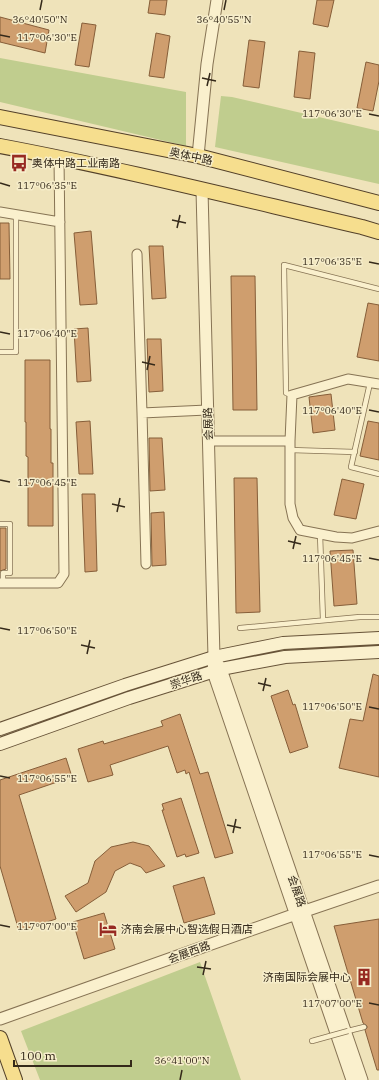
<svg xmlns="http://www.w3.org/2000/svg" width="379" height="1080" viewBox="0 0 379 1080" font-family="'IBM Plex Serif','Noto Sans SC',serif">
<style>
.green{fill:#c0cd8e}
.building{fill:#cf9e6e;stroke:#865e39}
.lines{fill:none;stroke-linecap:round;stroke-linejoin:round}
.service-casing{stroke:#867354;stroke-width:6}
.minor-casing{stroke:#867354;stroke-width:11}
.tertiary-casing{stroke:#867354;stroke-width:13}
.secondary-casing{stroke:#675338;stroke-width:14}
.primary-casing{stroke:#534029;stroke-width:16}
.service{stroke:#faf0cd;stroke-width:4.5}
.minor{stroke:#faf0cd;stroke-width:9}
.tertiary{stroke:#faf0cd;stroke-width:11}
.secondary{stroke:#faf0cd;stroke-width:12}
.primary{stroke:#f6de8e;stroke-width:14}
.service-bridge-casing{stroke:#867354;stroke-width:6;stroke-linecap:butt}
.service-bridge{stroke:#faf0cd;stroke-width:4.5}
.ticks{fill:none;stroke:#34291a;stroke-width:1.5}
.labels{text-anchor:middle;stroke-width:3;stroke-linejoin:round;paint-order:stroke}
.street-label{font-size:11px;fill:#34291a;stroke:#f6edca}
.poi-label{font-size:11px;fill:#34291a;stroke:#f6edca;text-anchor:start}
.ticks-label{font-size:10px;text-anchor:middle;fill:#34291a;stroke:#f6edca;stroke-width:3;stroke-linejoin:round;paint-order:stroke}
</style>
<rect width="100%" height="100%" fill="#efe3ba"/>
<path class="green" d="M0,58L186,92V146L0,102Z
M221,96L232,97L379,131V184L215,147Z
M200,962L241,1080H40L21,1031Z"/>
<path class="building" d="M150,0H167L165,15L148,13Z
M317,0H334L328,27L313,24Z
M0,17L49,30L45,53L0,42Z
M82,23L96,25L89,67L75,65Z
M156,33L170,36L164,78L149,76Z
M249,40L265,42L259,88L243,86Z
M299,51L315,53L310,99L294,97Z
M366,62L379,65V81L373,111L357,108Z
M0,223H9L10,279H0Z
M91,231L97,304L80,305L74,233Z
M149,246H163L166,298L152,299Z
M231,276H255L257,410H233Z
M368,303L379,305V361L357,357Z
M88,328L91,381L77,382L74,329Z
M147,339H161L163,391L149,392Z
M25,360H50V429H51V463H53V526H28V457L26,456V422H25Z
M331,394L335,430L313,433L309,397Z
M90,421L93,474H79L76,422Z
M368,421L379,423V460L360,456Z
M149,438H162L165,490L150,491Z
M234,478H257L260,612L236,613Z
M342,479L364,484L356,519L334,515Z
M82,494H95L97,571L85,572Z
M164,512L166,565L152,566L151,513Z
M0,528H6V569L0,571Z
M353,550L357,604L334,606L330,551Z
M373,674L379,676V777L339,768L350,719L363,721Z
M288,690L293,705L295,704L308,747L290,753L271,696Z
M180,714L200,774L208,772L233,853L215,858L189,772L186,774L185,770L177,773L168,746L110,765L113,775L88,782L78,749L103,741L104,744L163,726L161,721Z
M66,758L72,777L19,795L56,919L19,931L0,866V780Z
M181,798L199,853L186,857L185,854L177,857L162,810H164L162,804Z
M133,842L149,846L165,866L146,873L141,867L130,863L115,871L106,892L76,912L65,896L88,883L95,861L111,847Z
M204,877L215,914L184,923L173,886Z
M104,913L115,949L84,959L73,922Z
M379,919V1070H377L365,1030L367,1028V1026L363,1023L334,926Z"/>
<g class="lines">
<g class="service-casing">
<path id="service" d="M0,352H16V215
M370,383L351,467L379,474
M292,395L286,393L284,265L379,289
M290,450L355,452
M0,524H10V573H3V583
M320,534L323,620
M240,628L360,617H379
M348,1031L364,1027
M312,1041L330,1036"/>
</g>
<g class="minor-casing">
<path id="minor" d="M0,212L60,222
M137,254L142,413L207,410
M379,384L348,379L292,395L290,441V504L293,518L300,530L336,537L352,538L379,531
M142,413L146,564
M208,441H290
M0,583H58L64,574L59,158"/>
</g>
<g class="tertiary-casing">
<path id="tertiary" d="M198,156L207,64L217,0
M202,190L214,657L213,672L352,1080
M216,661L221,669L362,1080
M0,1019L296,914L379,886"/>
</g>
<g class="secondary-casing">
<path id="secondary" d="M0,729L125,685L214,657L283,643L379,638
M0,744L129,698L221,669L285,657L379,652"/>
</g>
<g class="primary-casing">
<path id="primary" d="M0,117L198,156L379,203
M0,146C122,169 241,199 362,227L379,232
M0,1038L15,1080"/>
</g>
<use href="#service" class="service"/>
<use href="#minor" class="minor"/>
<use href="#tertiary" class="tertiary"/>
<use href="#secondary" class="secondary"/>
<use href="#primary" class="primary"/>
<g class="service-bridge-casing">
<path id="service-bridge" d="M330,1036L348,1031"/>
</g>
<use href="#service-bridge" class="service-bridge"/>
</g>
<path class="ticks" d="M40,10L42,0M224,10L226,0M0,35L10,37M202,78L216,81M207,86L210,73M369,114L379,116M0,183L10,186M172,220L186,223M177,228L180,215M369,262L379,264M0,332L10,334M142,362L155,365M147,370L150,356M369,410L379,412M0,480L10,482M112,504L125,507M117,512L120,498M288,541L301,544M293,549L296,536M369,558L379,560M0,628L10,630M81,645L95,648M87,654L90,640M258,683L271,686M263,691L266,678M369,707L379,709M0,776L10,778M227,825L241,828M233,833L236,819M369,855L379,857M0,925L10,927M197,967L211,969M203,975L206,961M369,1003L379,1005M180,1080L182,1070"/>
<defs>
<g id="bus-bare" transform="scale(1.38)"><path d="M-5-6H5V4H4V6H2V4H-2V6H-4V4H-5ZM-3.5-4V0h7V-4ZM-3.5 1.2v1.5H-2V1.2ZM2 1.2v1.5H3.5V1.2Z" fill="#972a22" stroke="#f6edca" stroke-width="2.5" paint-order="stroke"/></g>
<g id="hotel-bare" transform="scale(1.38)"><path d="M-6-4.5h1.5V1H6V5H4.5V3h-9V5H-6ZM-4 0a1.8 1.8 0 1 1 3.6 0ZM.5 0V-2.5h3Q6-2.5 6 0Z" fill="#972a22" stroke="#f6edca" stroke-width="2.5" paint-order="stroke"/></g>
<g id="building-bare" transform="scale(1.38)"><path d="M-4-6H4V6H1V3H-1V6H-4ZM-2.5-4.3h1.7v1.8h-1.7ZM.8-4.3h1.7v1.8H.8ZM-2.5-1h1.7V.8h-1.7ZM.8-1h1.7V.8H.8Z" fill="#972a22" stroke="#f6edca" stroke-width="2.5" paint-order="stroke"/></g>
</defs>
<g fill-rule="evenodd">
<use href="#bus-bare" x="19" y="163"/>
<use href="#hotel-bare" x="108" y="929"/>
<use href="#building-bare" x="364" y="977"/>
</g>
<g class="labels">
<g class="street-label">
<text transform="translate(191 156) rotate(12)" y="4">奥体中路</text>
<text transform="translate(208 424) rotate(-92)" y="4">会展路</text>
<text transform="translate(186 680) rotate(-18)" y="4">崇华路</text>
<text transform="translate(297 891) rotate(71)" y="4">会展路</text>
<text transform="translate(189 952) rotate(-20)" y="4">会展西路</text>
</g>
<g class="poi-label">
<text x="32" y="167">奥体中路工业南路</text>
<text x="121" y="933">济南会展中心智选假日酒店</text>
<text x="351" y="981" text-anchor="end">济南国际会展中心</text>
</g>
</g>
<g class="ticks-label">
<text x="40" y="23">36°40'50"N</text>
<text x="224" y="23">36°40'55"N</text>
<text x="47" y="41">117°06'30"E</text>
<text x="332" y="117">117°06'30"E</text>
<text x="47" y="189">117°06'35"E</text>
<text x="332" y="265">117°06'35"E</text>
<text x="47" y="337">117°06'40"E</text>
<text x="332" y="414">117°06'40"E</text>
<text x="47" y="486">117°06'45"E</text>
<text x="332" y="562">117°06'45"E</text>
<text x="47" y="634">117°06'50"E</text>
<text x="332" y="710">117°06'50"E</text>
<text x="47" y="782">117°06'55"E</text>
<text x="332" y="858">117°06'55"E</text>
<text x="47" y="930">117°07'00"E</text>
<text x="332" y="1007">117°07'00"E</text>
<text x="182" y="1064">36°41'00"N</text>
</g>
<path d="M14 1060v6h117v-6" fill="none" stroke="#34291a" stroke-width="2"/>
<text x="20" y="1060" font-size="12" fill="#34291a" stroke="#f6edca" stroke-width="3" paint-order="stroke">100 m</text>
</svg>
